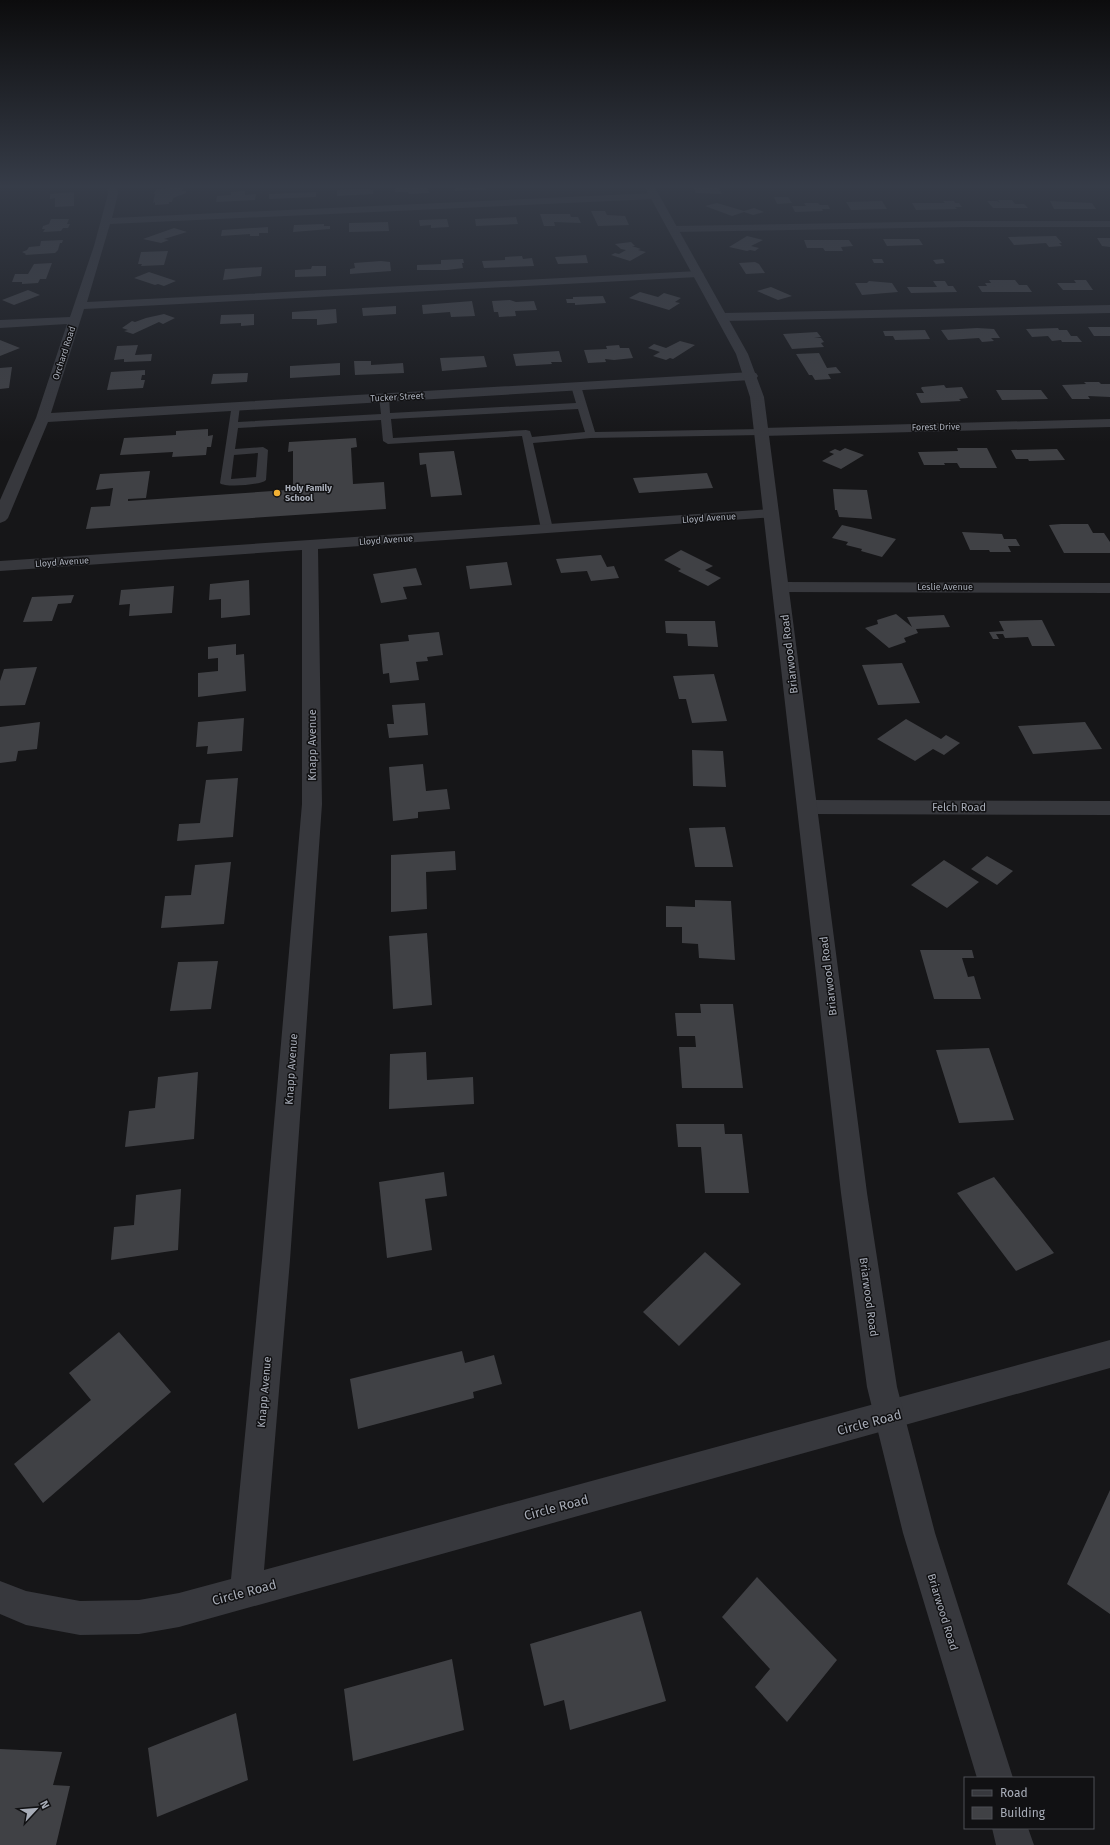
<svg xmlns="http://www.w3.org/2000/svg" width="1110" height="1845" viewBox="0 0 1110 1845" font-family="'Fira Sans',sans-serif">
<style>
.building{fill:#404145}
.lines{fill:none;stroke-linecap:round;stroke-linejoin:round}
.service{fill:#37383d;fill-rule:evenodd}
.minor{fill:#37383d;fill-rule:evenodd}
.tertiary{fill:#37383d;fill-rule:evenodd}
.poi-dot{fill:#f2b134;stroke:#111113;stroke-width:1.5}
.labels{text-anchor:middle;stroke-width:3;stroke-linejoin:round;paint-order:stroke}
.far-street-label{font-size:9px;fill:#a8adb8;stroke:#111113}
.far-poi-label{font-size:9px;font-weight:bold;fill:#a8adb8;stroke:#111113;text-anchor:start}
.street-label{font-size:11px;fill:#a8adb8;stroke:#111113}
.near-street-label{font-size:13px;fill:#a8adb8;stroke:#111113}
</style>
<rect width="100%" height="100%" fill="#161618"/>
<path class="building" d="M427,184L429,193L409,194L408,192H395L394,186Z
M484,184L486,190L455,191L454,185Z
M511,184H543L544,187L512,188Z
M691,184H708L709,187H718L722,194L696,193Z
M183,187L182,191H186V193L173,198L172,202H169V204L155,205V202L153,203L155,194H153L157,189Z
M365,189L373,190V194L337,196V190Z
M245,191V195L256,194L255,200L216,202L217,196L231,195V192Z
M74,192V206L55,207V198L50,199V194Z
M316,192V197L269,199V194Z
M774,197H788L792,203L777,204Z
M998,200H1012L1015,204H1024L1028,208H993L987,201H997L1000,203Z
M882,201L887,209L851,210L846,202Z
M943,201H954L955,203H959L962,207H955L957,209L916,210L912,203H945Z
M1050,201L1092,203L1096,209H1054Z
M717,203L744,211L754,208L764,212L753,215L744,212L732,216L705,206Z
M804,203H818L820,205H828L830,209H822L823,211L795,212L792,206H806Z
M591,211H605L607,215L625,216L629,225L598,226Z
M540,214H570L571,217H578L581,223L554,222L555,226H544Z
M516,217L518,224L476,226L475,219Z
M51,219H69L67,224H70L68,228H63L61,231L43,232L45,229H42L43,226L49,224Z
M447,219L449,227L431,228V225L420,226L419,220Z
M388,222L389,231L349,232V223Z
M324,224V226H330V229L293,232L294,225Z
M268,227V233H259V236H250V234L221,236L222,230Z
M174,228L187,232L164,239L169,240L161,243L143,239Z
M747,236L763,240L751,246L759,248L755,251L750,250L747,251L729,247Z
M1056,236L1062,243H1059L1062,246L1049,247L1046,243L1014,245L1008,237Z
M1097,238H1110V247L1102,246Z
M883,239H919L923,245L887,246Z
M63,240L62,243H60L58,250L55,253L25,255L26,254L22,252L27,250L29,247L40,246L41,241Z
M804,240H849L853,246L841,247L843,251H825L823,248H807Z
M631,242L635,246H632L641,249L638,250L646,252L630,261L611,255L615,253L619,254L626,250L621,249L615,244Z
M168,251L164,265L141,266L142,264H138L141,252Z
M586,255L588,263L558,264L555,257Z
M522,256L523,259L532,258L534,266L484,268L482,261L505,260V257Z
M463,259L464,263H462L463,268L447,270H417V265L441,264V260Z
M872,259H882L884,263H874Z
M943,259L945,263L936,264L933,260Z
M381,261L390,262L391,271L350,274V269L355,268L354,263Z
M755,262L759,264L765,273L746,274L739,263Z
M52,263L46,279H40L38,283L22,284V282H12L15,274H28L34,264Z
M312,266H326V276L295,277V270L311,269Z
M262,267L261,276L223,280L225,269Z
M149,272L176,281L164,286L158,284L155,285L134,278Z
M989,280H1015L1019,285H1027L1032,292H982L978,286H987L985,283H991Z
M1074,280H1086L1093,290H1063L1057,283H1076Z
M869,281L892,283L898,292L862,295L855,283H867Z
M933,281H945L948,286H953L957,292L911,293L907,287H937Z
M771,287L792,296L778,300L757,291Z
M28,290L40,295L14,305L2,300Z
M640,292L658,297L664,293L681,298L675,302L680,303L669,310L629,298Z
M603,296L606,303L575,305V303H567L566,299H573V297Z
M510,300L516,302L534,301L537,310L515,311L516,316L499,317L498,312H494L492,301Z
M472,301L475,316L451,317L450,312L423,314L422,305Z
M396,306V314L363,316L362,308Z
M336,309L337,323L317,325V319H292V312Z
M164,314L175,318L163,324L159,322L133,334L124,331L128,330L122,328L132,321L135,322L146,318Z
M254,314V325L241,326V323L220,324L221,315Z
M1088,327H1110V336H1094Z
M977,328L994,329L1000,338H991L994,341L982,342L979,338L948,340L941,330Z
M1058,328L1059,330H1067L1071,336H1077L1082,342H1062L1061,340L1052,341L1048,336L1032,337L1026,329Z
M925,330L930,339L895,340L893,336H885L883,331Z
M817,332L821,337L814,338H821L824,342L821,343L824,347L792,349L783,334Z
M0,340L20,348L0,356Z
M680,341L695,345L673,359L670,358L666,360L653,356L660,352L648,348L654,344L666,348Z
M138,345L135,355L152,354L151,361L124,362V359L114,360L117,346Z
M619,345L620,348H629L633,358L614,360L605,359L606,362L588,363L584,350L607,349L606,346Z
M559,351L562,362H551L552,364L516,366L513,354Z
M819,353L827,368L836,367L841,373L828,374L831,379L815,380L812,375H809L796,354Z
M484,356L487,367L442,371L440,358Z
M354,361H371V365L403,363L404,373L355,375Z
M340,363V375L290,378V366Z
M12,367L9,388L0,389V368Z
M145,370V375H142L141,380H145L143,388L107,390L111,372Z
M248,373L247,382L211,384L213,374Z
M1084,382H1099L1101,384H1110V397L1088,396L1090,399H1072L1062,385L1086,384Z
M944,385L946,388L962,387L968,398L959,399L961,401L921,403L916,393H924L921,388L922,387Z
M996,390H1041L1048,399L1002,400Z
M208,429V436L213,435L211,447H207L206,455L172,457L173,452L120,455L124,438L176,435V431Z
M356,438L357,447L351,448L353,484L384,482L386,509L86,529L91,507L110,506L113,488L96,490L100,474L150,471L146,498L128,499V501L287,490V489L293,488V451L288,452L289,442Z
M845,448L864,455L841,469L822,461L834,454L829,452L835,449L840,451Z
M957,448H987L997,468H960L957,463H944L945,465H924L918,452L958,451Z
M1057,449L1065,460L1029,461L1028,459H1016L1011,450Z
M454,451L462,495L431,497L426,464L420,465L419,453Z
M707,473L713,488L639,493L633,478Z
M833,489L867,490L872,519L839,517L837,510H835Z
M1061,524H1088L1093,533H1104L1110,542V553H1064L1049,525Z
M842,525L859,529L896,539L882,557L861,551L862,549L846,545L848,542L832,538Z
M962,532L1002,534L1004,539H1016L1020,546H1008L1011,552H990L989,550H970Z
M681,550L713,566L705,570L721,578L708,586L678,571L681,569L664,560Z
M601,555L607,567L614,566L619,578L591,581L587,571L561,573L556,559Z
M507,562L512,585L470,589L466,566Z
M416,568L422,585L403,587L407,599L381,603L373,574Z
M249,580L250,615L221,618V599L209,600L210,584Z
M174,586L172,613L129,616L130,604L119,605L121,590Z
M74,595L71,603L58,604L52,621L23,622L32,597Z
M896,614L912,627L907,617L944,615L950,627L916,629L918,633L904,638L906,642L889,648L865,628L878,624L877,620Z
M1042,620L1055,646H1032L1028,637L1005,638L1003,634H996L999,639H993L989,632L1004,631L999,621Z
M665,621H715L718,647L688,646L687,634L666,633Z
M439,632L443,655L427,657L428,661L416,662L419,680L390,683L389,673L383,674L380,644L409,641L408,635Z
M236,644V655L244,654L246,691L198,697V673L218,671V658L208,659V647Z
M902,663L920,703L878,705L862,665Z
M37,667L25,705L0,706V681L4,669Z
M714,674L727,721L692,723L686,699H679L673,676Z
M425,703L428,735L389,738L387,724H394L392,705Z
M244,718L242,751L207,754L208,746L196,747L198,722Z
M906,719L941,739L946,735L960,743L944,755L933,749L915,761L877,739Z
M40,722L37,749L18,751L16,761L0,763V727Z
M1085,722L1102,749L1033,754L1018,726Z
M692,750L723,751L726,787L693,786Z
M423,764L426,791L447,789L450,809L418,812V818L393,821L389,767Z
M238,778L233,837L177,841L179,824L200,823L206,780Z
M725,827L733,867H695L689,828Z
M455,851L456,870L426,872L427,909L391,912V855Z
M987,856L1013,871L997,885L971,869Z
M944,860L979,882L947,908L911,885Z
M231,862L224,924L161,928L165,896L191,895L195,865Z
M695,900L731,901L735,960L699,958L698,944L682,943V927H666V906L695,907Z
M427,933L432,1005L393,1009L389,936Z
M920,950H972L974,958H962L968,977L974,976L981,999H934Z
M218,961L211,1009L170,1011L178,962Z
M700,1004H733L743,1088H682L679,1047H696L695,1036H677L675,1013H701Z
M989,1048L1014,1120L959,1123L936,1050Z
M426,1052L427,1080L473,1077L474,1104L389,1109L390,1054Z
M198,1072L194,1139L125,1147L129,1111L155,1108L158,1077Z
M676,1124H724L725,1134H742L749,1193H705L701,1147H678Z
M444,1172L447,1196L425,1199L432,1250L387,1258L379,1182Z
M994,1177L1054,1253L1016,1271L957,1193Z
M181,1189L178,1250L111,1260L114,1227L134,1225L136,1195Z
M705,1252L741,1284L679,1346L643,1312Z
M119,1332L171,1392L43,1503L14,1464L91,1400L69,1373Z
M462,1351L465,1363L494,1355L502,1384L473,1392L474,1398L358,1429L350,1379Z
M1110,1490V1614L1067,1584Z
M757,1577L837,1660L787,1722L755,1687L770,1669L722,1617Z
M641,1611L666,1701L570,1730L564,1700L544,1706L530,1644Z
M452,1659L464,1730L353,1761L344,1689Z
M236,1713L248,1780L157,1817L148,1748Z
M0,1749L62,1752L53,1785L70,1786L56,1845H0Z"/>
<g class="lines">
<path class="service" d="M576,383L581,386L595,432L761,429L766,432L761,435L591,438L533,443L553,529L547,532L541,529L522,436L388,444L383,441L381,420L238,428L235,449L263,447L268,450L266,480C262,485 224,488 220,483L232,404H238L240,406L238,422L381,414L379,397L384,394L389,397L390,413L576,403L571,386ZM578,409L585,432L532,437L530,431L526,430L393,438L391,419ZM258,453L256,477L231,479L234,455Z"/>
<path class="minor" d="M107,184H117L118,194L112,218L655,193L660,196L655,199L110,224L87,302L698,271L704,274L698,277L84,309L51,413L751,372L756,373L758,376L756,379L751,380L48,422L8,518L5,521L0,523V500L36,418L67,324L0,328V320L70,317L94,246L108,194Z
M966,221H1110V227H966L673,232L668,229L673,226Z
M1110,305V313L722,321L718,320L716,317L718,314L722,313Z
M1110,419V427L761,436L756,435L754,432L756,429L761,428Z
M771,509L776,511L779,514L776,517L318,549L322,804L290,1260L264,1570L1110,1340V1368L179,1627L139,1634L80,1635L26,1625L0,1614V1581L26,1591L80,1601L139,1600L179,1593L231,1579L262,1260L302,804V550L0,571V561Z
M781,582L1110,583V593L781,592L775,591L773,587L775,583Z
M808,800L1110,801V815L808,814L801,812L798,807L801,802Z"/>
<path class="tertiary" d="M643,184H653L748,354L764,397L867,1193L897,1387L935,1533L1013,1778H977L903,1533L867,1387L841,1193L750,397L736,354Z
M992,1828H1028L1034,1845H996Z"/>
</g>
<linearGradient id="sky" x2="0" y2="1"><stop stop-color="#0c0c0d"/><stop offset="0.42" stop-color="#363c48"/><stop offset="1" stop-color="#363c48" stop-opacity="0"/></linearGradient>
<rect width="1110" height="443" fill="url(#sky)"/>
<circle class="poi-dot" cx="277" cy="493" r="4"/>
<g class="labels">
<g class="far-street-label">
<text transform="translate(64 353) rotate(-72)" y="3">Orchard Road</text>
<text transform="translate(397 397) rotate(-3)" y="3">Tucker Street</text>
<text transform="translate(936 427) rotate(-1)" y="3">Forest Drive</text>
<text transform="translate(709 518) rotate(-4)" y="3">Lloyd Avenue</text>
<text transform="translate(386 540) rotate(-4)" y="3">Lloyd Avenue</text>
<text transform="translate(62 562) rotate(-4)" y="3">Lloyd Avenue</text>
<text x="945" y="590">Leslie Avenue</text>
</g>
<g class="far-poi-label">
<text x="285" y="491">Holy Family<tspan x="285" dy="10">School</tspan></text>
</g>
<g class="street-label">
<text transform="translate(789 654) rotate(-97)" y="4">Briarwood Road</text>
<text transform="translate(312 745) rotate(-90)" y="4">Knapp Avenue</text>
<text x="959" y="811">Felch Road</text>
<text transform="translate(828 976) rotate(-97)" y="4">Briarwood Road</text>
<text transform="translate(291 1069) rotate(-86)" y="4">Knapp Avenue</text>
<text transform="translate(869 1297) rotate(82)" y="4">Briarwood Road</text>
<text transform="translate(264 1392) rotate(-85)" y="4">Knapp Avenue</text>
<text transform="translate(943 1612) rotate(73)" y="4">Briarwood Road</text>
</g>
<g class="near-street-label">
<text transform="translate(869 1422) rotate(-15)" y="5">Circle Road</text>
<text transform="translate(556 1507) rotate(-15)" y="5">Circle Road</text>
<text transform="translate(244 1592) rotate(-15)" y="5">Circle Road</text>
</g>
</g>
<rect x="964" y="1777" width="130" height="52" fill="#111113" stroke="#4d4f55"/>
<rect x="972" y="1790" width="20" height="6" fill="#37383d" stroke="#4d4f55"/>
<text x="1000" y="1797" font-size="12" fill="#a8adb8">Road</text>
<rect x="972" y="1807" width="20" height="12" fill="#404145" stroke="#4d4f55"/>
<text x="1000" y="1817" font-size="12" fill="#a8adb8">Building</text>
<g transform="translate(36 1809) rotate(64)" stroke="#111113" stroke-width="3" paint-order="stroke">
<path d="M0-3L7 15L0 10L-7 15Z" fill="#a8adb8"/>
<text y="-6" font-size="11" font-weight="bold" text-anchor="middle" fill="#a8adb8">N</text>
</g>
</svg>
